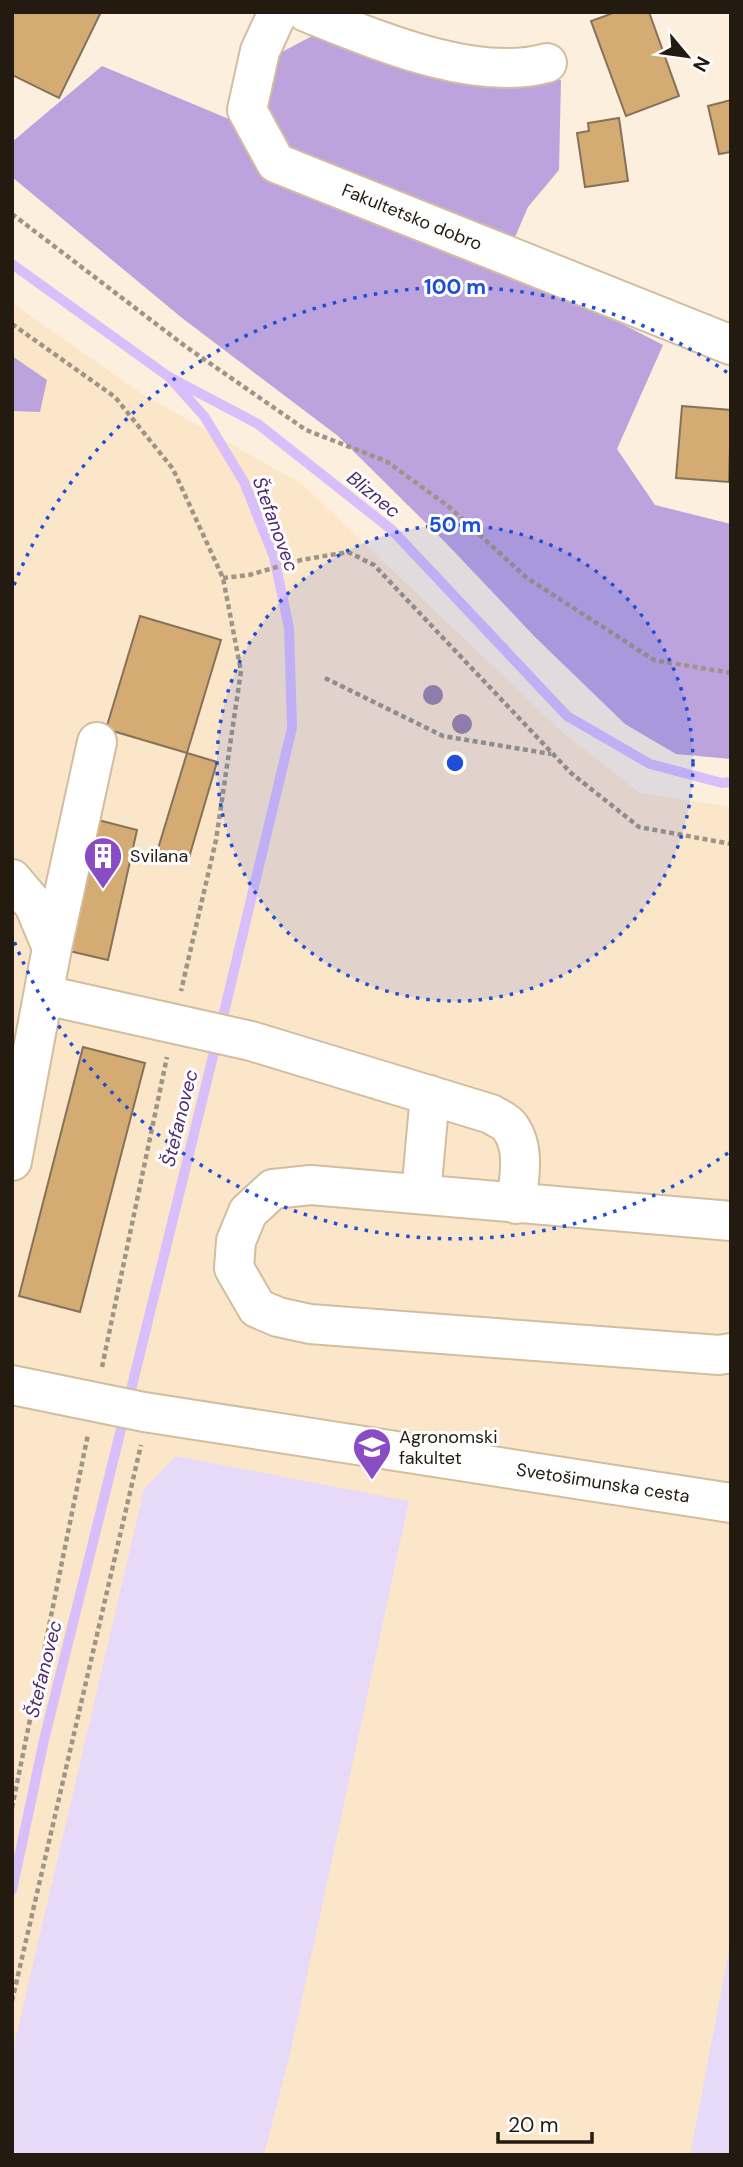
<svg xmlns="http://www.w3.org/2000/svg" width="743" height="2167" viewBox="0 0 743 2167" font-family="'DM Sans',sans-serif">
<style>
.built{fill:#fce6ca}
.green{fill:#e7daf9}
.forest{fill:#bda3de}
.lines{fill:none;stroke-linecap:round;stroke-linejoin:round}
.stream{stroke:#d8befa;stroke-width:10}
.building{fill:#d3ab73;stroke:#867258;stroke-width:2}
.minor-casing{stroke:#d3bda1;stroke-width:42}
.path{stroke:#9f9485;stroke-width:4.5;stroke-dasharray:5 3.5;stroke-linecap:butt}
.minor{stroke:#fff;stroke-width:38}
.tree{fill:#9e85a4}
.ring{fill:none;stroke:#1d4ed8;stroke-width:3.5;stroke-dasharray:3.5 7}
.labels{text-anchor:middle;stroke-width:6;stroke-linejoin:round;paint-order:stroke}
.street-label{font-size:18px;fill:#231b10;stroke:#fefefe}
.poi-label{font-size:18px;fill:#231b10;stroke:#fefefe;text-anchor:start}
.water-label{font-size:19px;font-style:italic;fill:#4c296e;stroke:#fefefe}
.centre{fill:#1d4ed8;stroke:#fefefe;stroke-width:3.5}
.ring-label{font-size:21px;text-anchor:middle;font-weight:bold;fill:#1d4ed8;stroke:#fefefe;stroke-width:6;stroke-linejoin:round;paint-order:stroke}
</style>
<rect width="100%" height="100%" fill="#fcefde"/>
<path class="built" d="M12,303L142,394L302,484L562,732L640,793L731,807V2155H12Z"/>
<path class="green" d="M176,1456L409,1501L291,2050L264,2155H14L12,2054L144,1489Z
M731,1940V2155H690Z"/>
<path class="forest" d="M316,34L441,72L561,80L559,170L528,207L509,251L538,280L663,345L617,449L655,505L731,524V759L676,754L625,724L535,637L445,542L338,436L182,318L12,177V142L102,66L253,129L257,65Z
M12,356L47,380L40,412L12,411Z"/>
<g class="lines">
<path class="stream" d="M12,264L169,377L258,424L392,530L567,716L650,764L722,783L731,782
M169,377L204,416L244,482L274,557L289,628L292,728L221,1025
M128,1402L217,1040
M12,1890L44,1740L124,1417"/>
</g>
<path class="building" d="M12,12H101L59,98L12,75Z
M616,12H649L679,96L626,116L591,21Z
M731,100V152L719,154L708,106Z
M619,118L628,181L585,187L577,133L589,131L588,123Z
M682,406L731,410L729,482L676,478Z
M140,616L221,640L187,753L106,729Z
M187,753L217,762L188,861L157,852Z
M98,820L137,830L108,960L69,951Z
M83,1047L145,1063L80,1312L19,1296Z"/>
<g class="lines">
<g class="minor-casing">
<path id="minor" d="M278,12L260,51L247,110L276,163L731,345
M306,12C374,39 474,83 547,63
M12,879L34,905L52,948
M45,995L251,1041L491,1114C497,1118 506,1121 510,1127C526,1149 519,1179 516,1204
M12,1161L52,948L97,742
M421,1194L430,1095
M731,1221L311,1185L273,1189L248,1212L236,1241L234,1268L257,1308L278,1317L310,1324L719,1355L731,1353
M12,1385L144,1412L731,1503"/>
</g>
<path class="path" d="M12,214L185,346L306,430L386,461L448,506L527,578L654,660L731,673
M12,324L115,397L173,469L223,578L241,671L216,840L181,991
M223,578L249,575L301,560L348,552L374,565L571,773L639,827L731,844
M325,678L443,736L551,754
M102,1367L167,1057
M12,1808L88,1434
M12,2001L141,1445"/>
<use href="#minor" class="minor"/>
</g>
<g class="tree">
<circle cx="433" cy="695" r="10"/>
<circle cx="462" cy="724" r="10"/>
</g>
<circle cx="455" cy="763" r="238" fill="#1d4ed8" fill-opacity=".12"/>
<g class="ring">
<circle cx="455" cy="763" r="238"/>
<path d="M728 1153A476 476 0 0 1 14 941M14 585A476 476 0 0 1 728 373"/>
</g>
<defs>
<g id="building-pin" transform="scale(2.0125)"><path d="M0 17L-7.5 6A9.5 9.5 0 1 1 7.5 6Z" fill="#894cc2" stroke="#fefefe"/><path d="M-4-6H4V6H1V3H-1V6H-4ZM-2.5-4.3h1.7v1.8h-1.7ZM.8-4.3h1.7v1.8H.8ZM-2.5-1h1.7V.8h-1.7ZM.8-1h1.7V.8H.8Z" fill="#fff"/></g>
<g id="university-pin" transform="scale(2.0125)"><path d="M0 17L-7.5 6A9.5 9.5 0 1 1 7.5 6Z" fill="#894cc2" stroke="#fefefe"/><path d="M0-5L7-2L0 1L-7-2ZM-4 1L0 2.5L4 1V4Q0 6-4 4Z" fill="#fff"/></g>
</defs>
<g fill-rule="evenodd">
<use href="#building-pin" x="103" y="856"/>
<use href="#university-pin" x="372" y="1447"/>
</g>
<g class="labels">
<g class="street-label">
<text transform="translate(412 217) rotate(22)" y="6">Fakultetsko dobro</text>
<text transform="translate(603 1483) rotate(9)" y="6">Svetošimunska cesta</text>
</g>
<g class="poi-label">
<text x="130" y="862">Svilana</text>
<text x="399" y="1443">Agronomski<tspan x="399" dy="21">fakultet</tspan></text>
</g>
<g class="water-label">
<text transform="translate(374 494) rotate(39)" y="7">Bliznec</text>
<text transform="translate(276 524) rotate(70)" y="7">Štefanovec</text>
<text transform="translate(179 1118) rotate(-76)" y="7">Štefanovec</text>
<text transform="translate(43 1669) rotate(-76)" y="7">Štefanovec</text>
</g>
</g>
<circle cx="455" cy="763" r="10" class="centre"/>
<g class="ring-label">
<text x="455" y="294">100 m</text>
<text x="455" y="532">50 m</text>
</g>
<rect width="743" height="2167" fill="none" stroke="#231b10" stroke-width="28"/>
<g transform="translate(687 56) rotate(119)" stroke="#fefefe" stroke-width="5" paint-order="stroke">
<path d="M0-5L12 26L0 18L-12 26Z" fill="#231b10"/>
<text y="-10" font-size="19" font-weight="bold" text-anchor="middle" fill="#231b10">N</text>
</g>
<path d="M498 2132v10h94v-10" fill="none" stroke="#231b10" stroke-width="3.5"/>
<text x="508" y="2132" font-size="21" fill="#231b10" stroke="#fefefe" stroke-width="5" paint-order="stroke">20 m</text>
</svg>
